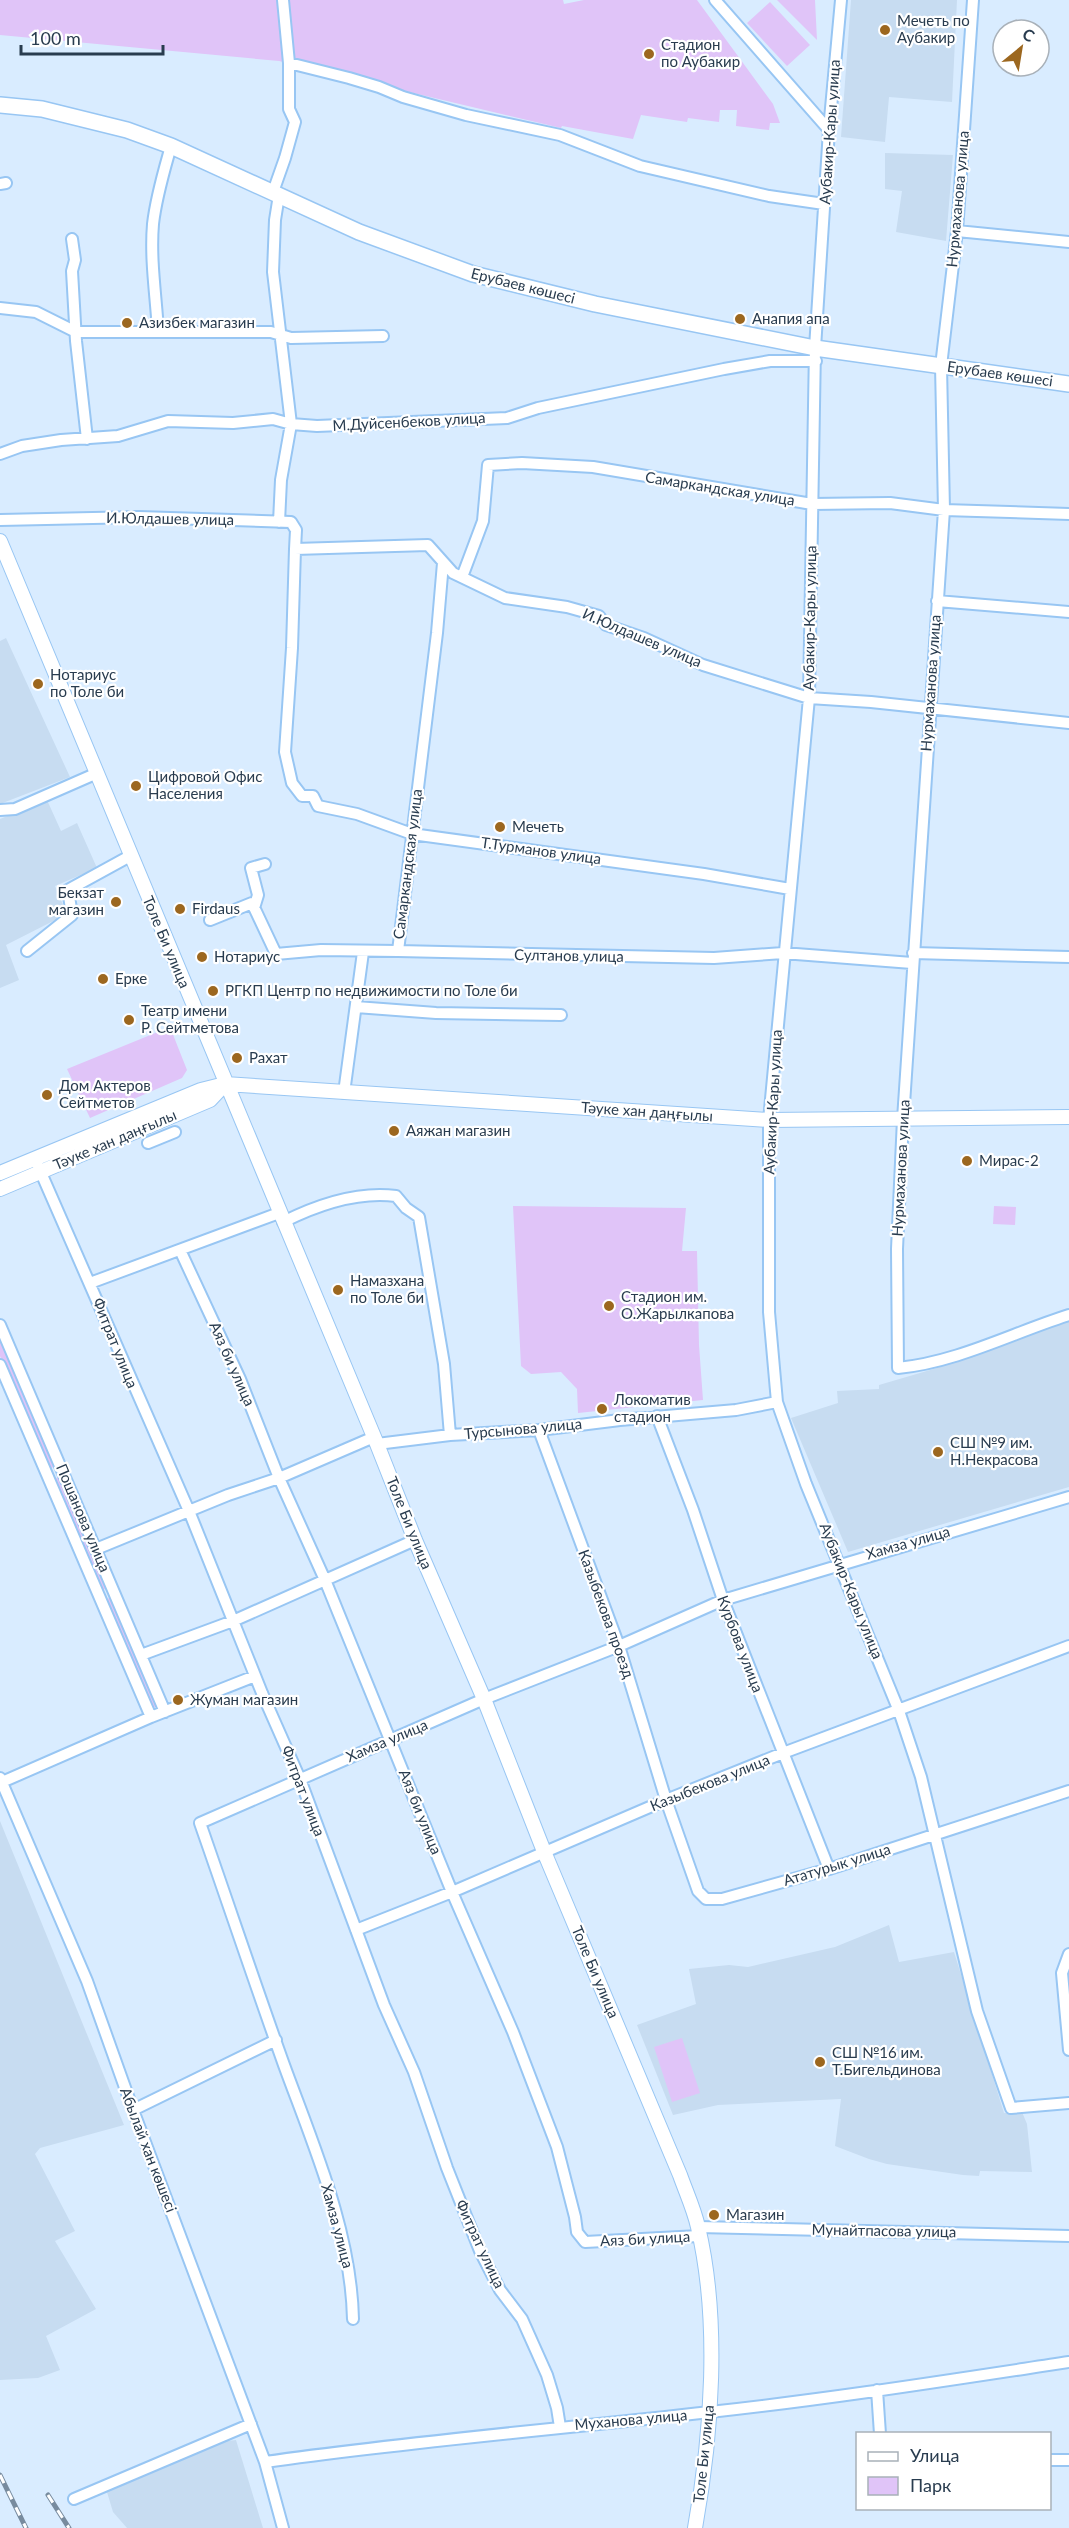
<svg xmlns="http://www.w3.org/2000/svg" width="1069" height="2528" viewBox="0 0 1069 2528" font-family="Lato,sans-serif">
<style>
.built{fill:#c7dcf1}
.green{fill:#e0c4f8}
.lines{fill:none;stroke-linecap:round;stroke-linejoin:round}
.minor-casing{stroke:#98c6f3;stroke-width:14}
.tertiary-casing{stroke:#98c6f3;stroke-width:16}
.secondary-casing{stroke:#98c6f3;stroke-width:18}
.minor{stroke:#fff;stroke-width:10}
.tertiary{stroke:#fff;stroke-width:14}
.secondary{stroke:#fff;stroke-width:15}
.rail-casing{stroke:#788b9e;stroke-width:5}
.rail{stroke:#fff;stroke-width:3;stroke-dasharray:9;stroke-linecap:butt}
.poi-dot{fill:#9c671f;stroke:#fff;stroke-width:2}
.labels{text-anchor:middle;stroke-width:4.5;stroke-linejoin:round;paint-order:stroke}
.poi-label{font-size:15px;fill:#293c4f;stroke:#fff;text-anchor:start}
.street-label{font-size:15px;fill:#293c4f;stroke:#fff}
</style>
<rect width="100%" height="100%" fill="#d9ecff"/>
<path class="built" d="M851,0H957L952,102L889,97L885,142L841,137Z
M885,153L953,155L946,241L896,232L902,191L885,189Z
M6,638L70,777L0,804V641Z
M47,800L61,831L77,823L97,868L55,886L67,914L6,945L19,980L0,988V819Z
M1069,1320V1487L848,1552L791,1418L838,1403L837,1391L879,1389V1385L937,1368Z
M0,1821L124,2125L40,2148L35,2154L75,2231L55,2241L96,2309L46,2336L60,2370L38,2378L0,2380Z
M889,1925L899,1962L954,1952L1004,2113L1022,2112L1027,2124L1032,2172L980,2171L979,2176L963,2175L887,2164L869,2159L835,2146L841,2099L718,2105L673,2115L637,2025L696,2004L689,1969L729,1965L748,1967L835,1947Z
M236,2440L263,2528H127L113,2512L107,2492L219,2442Z"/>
<path class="green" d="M0,0H563L564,4L584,0H697L773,104L780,123H770L769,130L736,126L737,110H720L719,122L688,118L687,122L641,115L633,139L562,126L561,128L279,61L0,35Z
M777,0H815L817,40Z
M770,2L810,45L787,66L747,23Z
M170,1027L187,1070L182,1078L90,1118L67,1069Z
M513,1206L686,1208L682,1251H697L699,1345L703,1400L578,1413L577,1389L561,1372L531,1374L521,1366Z
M994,1206L1016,1207L1015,1225L993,1224Z
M0,1335L55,1464L52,1468H48L0,1356Z
M61,1476L108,1588L100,1591L53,1480Z
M112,1597L158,1706L150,1709L104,1600Z
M682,2038L700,2093L672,2102L654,2047Z"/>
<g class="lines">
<g class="minor-casing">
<path id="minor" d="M715,0L829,130
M841,0L829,130L815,348L809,698L769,1120V1312L777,1402L806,1484L899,1711L921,1777L977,2011L1011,2108L1069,2103
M973,0L957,231L941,366L944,510L903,1119L897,1249L898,1368C958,1362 1012,1333 1069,1315
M289,63L349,78L379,87L403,97L466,115L560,135L640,166L769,196L824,204
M0,184L6,183
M273,192L285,158L295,122L289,109V63L283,0
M957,231L1069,242
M72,239L75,260L72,271L76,341L87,439
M0,308L36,312L76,332H271L291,338L383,336
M158,331C156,296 150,259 153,224C156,197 164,171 171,146
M0,454L22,446L61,440L118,436L168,421L233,423L273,419L291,424L317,426L507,418L538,408L724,369L770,361H816
M0,520L139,517L291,522L296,530L295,549L428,545L453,573L505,598L567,607L599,616L606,625L644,638L703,665L809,698L871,702L1069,723
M279,522L281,480L291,424L273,272L275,220L279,195
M295,549L292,648L285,752L292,783L302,796H313L318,806L357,814L412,834L704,874L790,889
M462,577L483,521L488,465L522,463L593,467L812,504L890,503L944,510L1069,514
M937,601L1069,612
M0,810L15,809L95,774
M254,908L258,895L251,868L265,864
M210,920L252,903L276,954L321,950L398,951L714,958L783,953L912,963
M27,951L72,915L68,890L130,856
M398,951L437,633L443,563
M913,953L1069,957
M356,1007L436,1013L561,1015
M344,1093L363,952
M148,1143L175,1132
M35,1159L189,1511L262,1693L300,1779L384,2005L414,2072L447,2168L480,2251L500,2290L522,2319L547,2375L557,2408L560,2427
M283,1222C317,1205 358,1191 396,1196L406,1208L419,1217L444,1364L450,1435
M180,1250L240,1379L279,1478L325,1580L452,1892L513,2032L557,2147L575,2217L577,2232L585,2242L699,2236
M90,1283L279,1213
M0,1325L165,1712
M0,1365L151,1717
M657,1416L693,1510L723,1600L829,1869
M539,1430L619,1646L666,1800L698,1891L706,1899H722L829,1869L1069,1791
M377,1444L450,1435L539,1430L620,1420L736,1410L777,1402
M96,1549L228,1495L279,1478L374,1437
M141,1655L233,1621L415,1540
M0,1778L87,1981L133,2110L265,2462L283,2528
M2,1782L151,1717L255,1676
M356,1930L452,1892L666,1800L783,1753L1069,1646
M1069,1954L1062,1973L1069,2050
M133,2110L276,2040
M698,2227L1069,2236
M353,2319C351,2231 314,2147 284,2065C255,1984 228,1903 200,1823L484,1699L619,1646L723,1600L1069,1497
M877,2390L880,2434
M1050,2460H1069
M265,2462C413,2441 561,2429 710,2412C830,2399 950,2380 1069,2362
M74,2499L251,2424"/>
</g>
<g class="tertiary-casing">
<path id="tertiary" d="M0,541L377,1444L415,1540L484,1699L545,1854L680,2175C686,2192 694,2209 698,2227C720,2320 712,2434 695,2528
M0,1173L201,1090L225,1084L769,1120L1069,1117
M0,1189L210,1100L225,1084"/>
</g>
<g class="secondary-casing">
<path id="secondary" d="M0,105L42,109L127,130L171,146L359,232L473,274L595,304L815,348L1069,384"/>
</g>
<use href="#minor" class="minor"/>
<use href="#tertiary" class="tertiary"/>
<use href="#secondary" class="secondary"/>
<g class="rail-casing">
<path id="rail" d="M0,2475L26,2528
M48,2495L69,2528"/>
</g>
<use href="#rail" class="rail"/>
</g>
<g class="poi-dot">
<circle cx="885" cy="30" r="6"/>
<circle cx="649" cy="54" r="6"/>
<circle cx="740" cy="319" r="6"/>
<circle cx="127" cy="323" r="6"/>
<circle cx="38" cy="684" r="6"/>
<circle cx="136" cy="786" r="6"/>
<circle cx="500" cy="827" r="6"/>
<circle cx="116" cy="902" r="6"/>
<circle cx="180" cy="909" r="6"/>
<circle cx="202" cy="957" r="6"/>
<circle cx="103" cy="979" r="6"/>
<circle cx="213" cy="991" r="6"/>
<circle cx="129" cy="1020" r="6"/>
<circle cx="237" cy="1058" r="6"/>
<circle cx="47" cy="1095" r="6"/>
<circle cx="394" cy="1131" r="6"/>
<circle cx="967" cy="1161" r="6"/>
<circle cx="338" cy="1290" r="6"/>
<circle cx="609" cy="1306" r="6"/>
<circle cx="602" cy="1409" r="6"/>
<circle cx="938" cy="1452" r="6"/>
<circle cx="178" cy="1700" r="6"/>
<circle cx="820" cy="2062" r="6"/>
<circle cx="714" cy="2215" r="6"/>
</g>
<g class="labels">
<g class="poi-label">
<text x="897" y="26">Мечеть по<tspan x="897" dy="17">Аубакир</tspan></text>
<text x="661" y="50">Стадион<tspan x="661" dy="17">по Аубакир</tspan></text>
<text x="752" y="324">Анапия апа</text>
<text x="139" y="328">Азизбек магазин</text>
<text x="50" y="680">Нотариус<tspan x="50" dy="17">по Толе би</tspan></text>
<text x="148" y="782">Цифровой Офис<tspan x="148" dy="17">Населения</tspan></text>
<text x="512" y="832">Мечеть</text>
<text x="104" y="898" text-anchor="end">Бекзат<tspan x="104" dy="17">магазин</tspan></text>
<text x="192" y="914">Firdaus</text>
<text x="214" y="962">Нотариус</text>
<text x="115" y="984">Ерке</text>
<text x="225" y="996">РГКП Центр по недвижимости по Толе би</text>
<text x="141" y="1016">Театр имени<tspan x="141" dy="17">Р. Сейтметова</tspan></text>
<text x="249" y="1063">Рахат</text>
<text x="59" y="1091">Дом Актеров<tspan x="59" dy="17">Сейтметов</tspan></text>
<text x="406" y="1136">Аяжан магазин</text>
<text x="979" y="1166">Мирас-2</text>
<text x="350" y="1286">Намазхана<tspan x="350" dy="17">по Толе би</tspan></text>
<text x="621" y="1302">Стадион им.<tspan x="621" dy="17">О.Жарылкапова</tspan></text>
<text x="614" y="1405">Локоматив<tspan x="614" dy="17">стадион</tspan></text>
<text x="950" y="1448">СШ №9 им.<tspan x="950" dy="17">Н.Некрасова</tspan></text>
<text x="190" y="1705">Жуман магазин</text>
<text x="832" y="2058">СШ №16 им.<tspan x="832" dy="17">Т.Бигельдинова</tspan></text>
<text x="726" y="2220">Магазин</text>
</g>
<g class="street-label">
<text transform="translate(830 132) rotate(-86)" y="5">Аубакир-Кары улица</text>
<text transform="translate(958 199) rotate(-85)" y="5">Нурмаханова улица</text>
<text transform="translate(523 286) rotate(14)" y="5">Ерубаев көшесі</text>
<text transform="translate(1000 374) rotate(8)" y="5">Ерубаев көшесі</text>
<text transform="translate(409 422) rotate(-3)" y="5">М.Дуйсенбеков улица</text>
<text transform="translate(720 489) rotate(9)" y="5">Самаркандская улица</text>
<text transform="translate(170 519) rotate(1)" y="5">И.Юлдашев улица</text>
<text transform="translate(810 618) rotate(-89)" y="5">Аубакир-Кары улица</text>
<text transform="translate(642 638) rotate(23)" y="5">И.Юлдашев улица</text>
<text transform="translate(931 683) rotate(-86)" y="5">Нурмаханова улица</text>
<text transform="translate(541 851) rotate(8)" y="5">Т.Турманов улица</text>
<text transform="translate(408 864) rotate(-83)" y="5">Самаркандская улица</text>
<text transform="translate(166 942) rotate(67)" y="5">Толе Би улица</text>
<text transform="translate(569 956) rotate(1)" y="5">Султанов улица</text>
<text transform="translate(773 1102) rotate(-87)" y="5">Аубакир-Кары улица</text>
<text transform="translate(647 1112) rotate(4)" y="5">Тәуке хан даңғылы</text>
<text transform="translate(115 1140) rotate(-23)" y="5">Тәуке хан даңғылы</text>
<text transform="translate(901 1168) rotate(-87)" y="5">Нурмаханова улица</text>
<text transform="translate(115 1343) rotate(68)" y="5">Фитрат улица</text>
<text transform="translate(232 1364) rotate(66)" y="5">Аяз би улица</text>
<text transform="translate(523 1429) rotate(-5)" y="5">Турсынова улица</text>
<text transform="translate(83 1518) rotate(67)" y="5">Пошанова улица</text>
<text transform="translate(409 1523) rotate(68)" y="5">Толе Би улица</text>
<text transform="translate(908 1543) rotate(-16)" y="5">Хамза улица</text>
<text transform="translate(851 1591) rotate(68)" y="5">Аубакир-Кары улица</text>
<text transform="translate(606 1614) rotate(70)" y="5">Казыбекова проезд</text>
<text transform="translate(740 1644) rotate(69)" y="5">Курбова улица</text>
<text transform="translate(387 1741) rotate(-23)" y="5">Хамза улица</text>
<text transform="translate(710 1783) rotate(-22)" y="5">Казыбекова улица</text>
<text transform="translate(303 1791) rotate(69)" y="5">Фитрат улица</text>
<text transform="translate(420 1812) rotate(68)" y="5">Аяз би улица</text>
<text transform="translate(837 1865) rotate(-17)" y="5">Ататурык улица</text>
<text transform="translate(595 1972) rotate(67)" y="5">Толе Би улица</text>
<text transform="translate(148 2150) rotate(69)" y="5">Абылай хан көшесі</text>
<text transform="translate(337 2226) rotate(75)" y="5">Хамза улица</text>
<text transform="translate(884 2231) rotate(1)" y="5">Мунайтпасова улица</text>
<text transform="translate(645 2239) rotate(-3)" y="5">Аяз би улица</text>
<text transform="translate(480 2244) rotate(65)" y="5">Фитрат улица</text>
<text transform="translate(631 2420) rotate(-5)" y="5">Муханова улица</text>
<text transform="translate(704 2454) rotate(-84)" y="5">Толе Би улица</text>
</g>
</g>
<rect x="856" y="2432" width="195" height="78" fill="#ffffff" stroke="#a9b1b9" stroke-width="1.5"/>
<rect x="868" y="2452" width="30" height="9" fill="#ffffff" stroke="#a9b1b9" stroke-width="1.5"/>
<text x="910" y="2462" font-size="18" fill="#293c4f">Улица</text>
<rect x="868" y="2477" width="30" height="18" fill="#e0c4f8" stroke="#a9b1b9" stroke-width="1.5"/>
<text x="910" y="2492" font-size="18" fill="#293c4f">Парк</text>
<g transform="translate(1021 48) rotate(30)"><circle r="28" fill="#ffffff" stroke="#a9b1b9" stroke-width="1.5"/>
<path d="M0-4.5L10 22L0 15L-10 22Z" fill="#9c671f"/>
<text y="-9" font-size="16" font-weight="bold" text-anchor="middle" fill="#293c4f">С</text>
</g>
<path d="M21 45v9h142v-9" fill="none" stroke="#293c4f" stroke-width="3"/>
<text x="30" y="45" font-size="18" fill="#293c4f" stroke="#ffffff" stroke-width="4.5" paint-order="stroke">100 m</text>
</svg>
